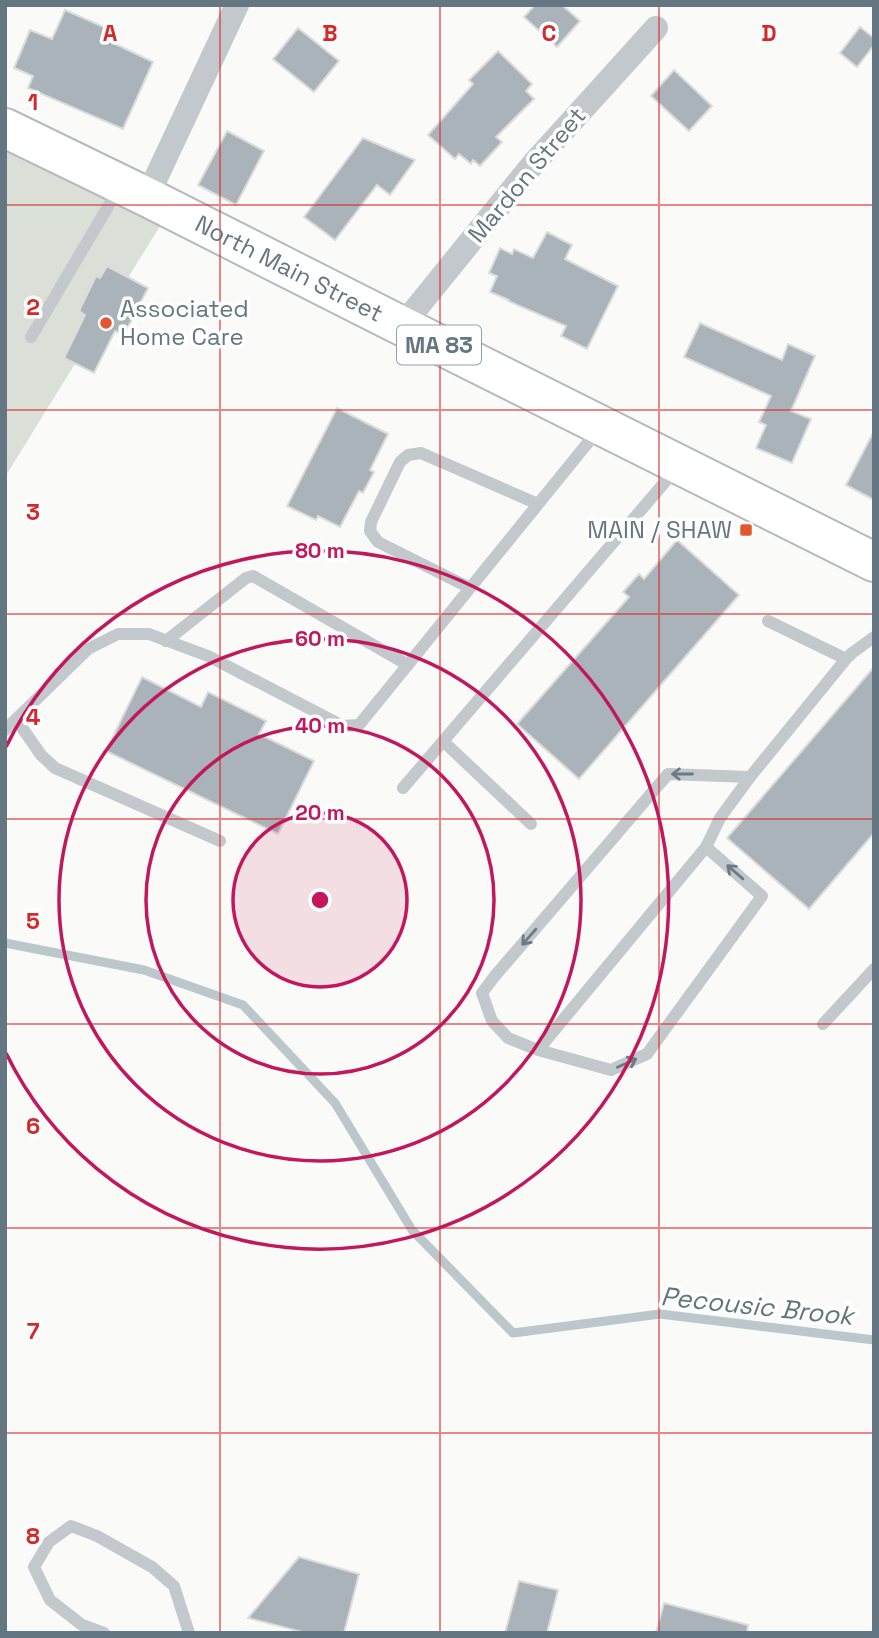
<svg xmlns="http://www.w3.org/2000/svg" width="879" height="1638" viewBox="0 0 879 1638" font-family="'Space Grotesk',sans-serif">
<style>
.green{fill:#dadfd7}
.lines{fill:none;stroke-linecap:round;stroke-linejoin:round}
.stream{stroke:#bbc7cb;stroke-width:9}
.building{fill:#aab3b9;stroke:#dcdcda;stroke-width:2}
.primary-casing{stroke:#b5babe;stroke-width:42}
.service{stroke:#c3c8cc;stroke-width:12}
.minor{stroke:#c3c8cc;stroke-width:24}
.primary{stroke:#fff;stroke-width:38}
.oneway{stroke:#6a7a87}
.grid{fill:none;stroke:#d62828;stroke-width:2;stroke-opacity:0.55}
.ring{fill:none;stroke:#c2185b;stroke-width:3.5}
.poi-dot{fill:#e4572e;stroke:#fff;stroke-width:2.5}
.labels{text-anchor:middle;stroke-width:7;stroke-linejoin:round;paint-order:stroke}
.shield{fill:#fff;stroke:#939fa8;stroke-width:2}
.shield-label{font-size:23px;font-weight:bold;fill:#657683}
.street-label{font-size:24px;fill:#657683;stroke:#fff}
.poi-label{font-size:24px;fill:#657683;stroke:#fff;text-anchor:start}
.water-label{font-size:26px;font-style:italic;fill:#60757c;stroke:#fff}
.grid-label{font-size:23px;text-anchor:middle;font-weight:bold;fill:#d62828;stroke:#fff;stroke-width:7;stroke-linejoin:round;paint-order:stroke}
.centre{fill:#c2185b;stroke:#fff;stroke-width:3.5}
.ring-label{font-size:21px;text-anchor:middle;font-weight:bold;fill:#c2185b;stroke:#fff;stroke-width:7;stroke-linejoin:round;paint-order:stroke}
</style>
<rect width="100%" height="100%" fill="#fafaf8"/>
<path class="green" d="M5,131L168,213L5,477Z"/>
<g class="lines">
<path class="stream" d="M5,943L144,970L243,1005L335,1103L412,1230L513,1333L660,1314L874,1340"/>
</g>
<path class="building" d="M535,5H562L580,21L557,47L524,17Z
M65,10L113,31L109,41L153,62L123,129L28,88L33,76L14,68L30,30L52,39Z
M860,27L874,38V45L857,67L840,53Z
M298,28L339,61L314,92L273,59Z
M498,51L532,84L526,91L534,99L496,137L502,142L480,166L473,160L471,164L459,154L455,159L428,135L473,84L469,80Z
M674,70L712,106L689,131L651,96Z
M227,131L264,151L236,205L198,185Z
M363,138L415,160L390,195L377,185L335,240L304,217Z
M547,232L572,245L565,259L618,286L587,349L561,336L566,326L508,301L509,300L490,292L497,276L489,273L500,248L512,254L514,249L533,258Z
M107,266L148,288L124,335L115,331L94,373L64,358L85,315L79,311L96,276L100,278Z
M700,323L782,360L788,344L815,356L791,411L811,419L792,463L756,448L766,425L759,422L771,396L684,357Z
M337,408L388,434L370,470L374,472L363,493L359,491L340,527L318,516L316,520L287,506Z
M874,431V500L846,485Z
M677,540L739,595L579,779L517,724L629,597L623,592L639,574L644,579Z
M874,667V833L809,909L727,838Z
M142,677L201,707L208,692L266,721L259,734L314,761L278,834L106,751Z
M299,1557L359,1574L344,1633H306L248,1618Z
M519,1581L558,1590L547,1633H505Z
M664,1603L748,1625L747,1633H656Z"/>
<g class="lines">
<g class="primary-casing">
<g id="primary">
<path id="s1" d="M5,128L147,197L402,326L874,562"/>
</g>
</g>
<path class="service" d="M31,337L119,188
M470,588L378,542L370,531L371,522L400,462L408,455L421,453L538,504
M768,621L846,659
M166,641L246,578L253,576L408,665
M16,719L41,755L55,768L220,841
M5,730L88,649L118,634H149L208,656L343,726L359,725L599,429
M443,741L531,824
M750,777L668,774L494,977L482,993L492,1021L508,1038L538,1050L611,1070L647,1054L762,896L706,847L720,818L750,777L846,659L852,653L874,637
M403,788L677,468
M823,1024L874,969
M538,1050L706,847
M104,1633L82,1625L50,1600L34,1567L49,1542L71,1526L97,1536L152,1567L174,1586L189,1633"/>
<path class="minor" d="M147,197L237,5
M402,326L534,163L656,28"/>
<use href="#primary" class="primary"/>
</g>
<defs><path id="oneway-shaft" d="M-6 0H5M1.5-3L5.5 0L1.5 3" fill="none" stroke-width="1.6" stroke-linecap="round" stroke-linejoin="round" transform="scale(1.75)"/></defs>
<g class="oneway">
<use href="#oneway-shaft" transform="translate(682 774) rotate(-180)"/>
<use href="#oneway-shaft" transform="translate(735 872) rotate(-139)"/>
<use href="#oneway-shaft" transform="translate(529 937) rotate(131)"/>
<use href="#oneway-shaft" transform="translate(627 1063) rotate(-24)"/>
</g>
<path class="grid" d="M220,5V1633M440,5V1633M659,5V1633M5,205H874M5,410H874M5,614H874M5,819H874M5,1024H874M5,1228H874M5,1433H874"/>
<circle cx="320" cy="900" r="87" fill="#c2185b" fill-opacity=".12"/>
<g class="ring">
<circle cx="320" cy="900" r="87"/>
<circle cx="320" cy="900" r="174"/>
<circle cx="320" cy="900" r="261"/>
<path d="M6 747A349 349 0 1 1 6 1053"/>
</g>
<g class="poi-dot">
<circle cx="106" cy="323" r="7"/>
<rect x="739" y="523" width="14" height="14" rx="3.5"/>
</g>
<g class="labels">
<rect class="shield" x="397" y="325.5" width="84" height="39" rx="5"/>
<g class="shield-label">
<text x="439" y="353">MA 83</text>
</g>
<g class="street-label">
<text transform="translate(527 175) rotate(-50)" y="8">Mardon Street</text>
<text dy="8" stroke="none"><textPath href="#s1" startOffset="317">North Main Street</textPath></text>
</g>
<g class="poi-label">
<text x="120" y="317">Associated<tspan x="120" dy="28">Home Care</tspan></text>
<text x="732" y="538" text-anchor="end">MAIN / SHAW</text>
</g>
<g class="water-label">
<text transform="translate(757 1306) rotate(6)" y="9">Pecousic Brook</text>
</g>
</g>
<g class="grid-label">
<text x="110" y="41">A</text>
<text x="330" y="41">B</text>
<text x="549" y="41">C</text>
<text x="769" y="41">D</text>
<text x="33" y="110">1</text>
<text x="33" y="315">2</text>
<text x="33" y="520">3</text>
<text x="33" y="725">4</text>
<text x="33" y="929">5</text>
<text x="33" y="1134">6</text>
<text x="33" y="1339">7</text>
<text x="33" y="1544">8</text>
</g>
<circle cx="320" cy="900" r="10" class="centre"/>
<g class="ring-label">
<text x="320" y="558">80 m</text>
<text x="320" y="646">60 m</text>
<text x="320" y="733">40 m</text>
<text x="320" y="820">20 m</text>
</g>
<rect width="879" height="1638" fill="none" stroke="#657683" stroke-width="14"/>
</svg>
